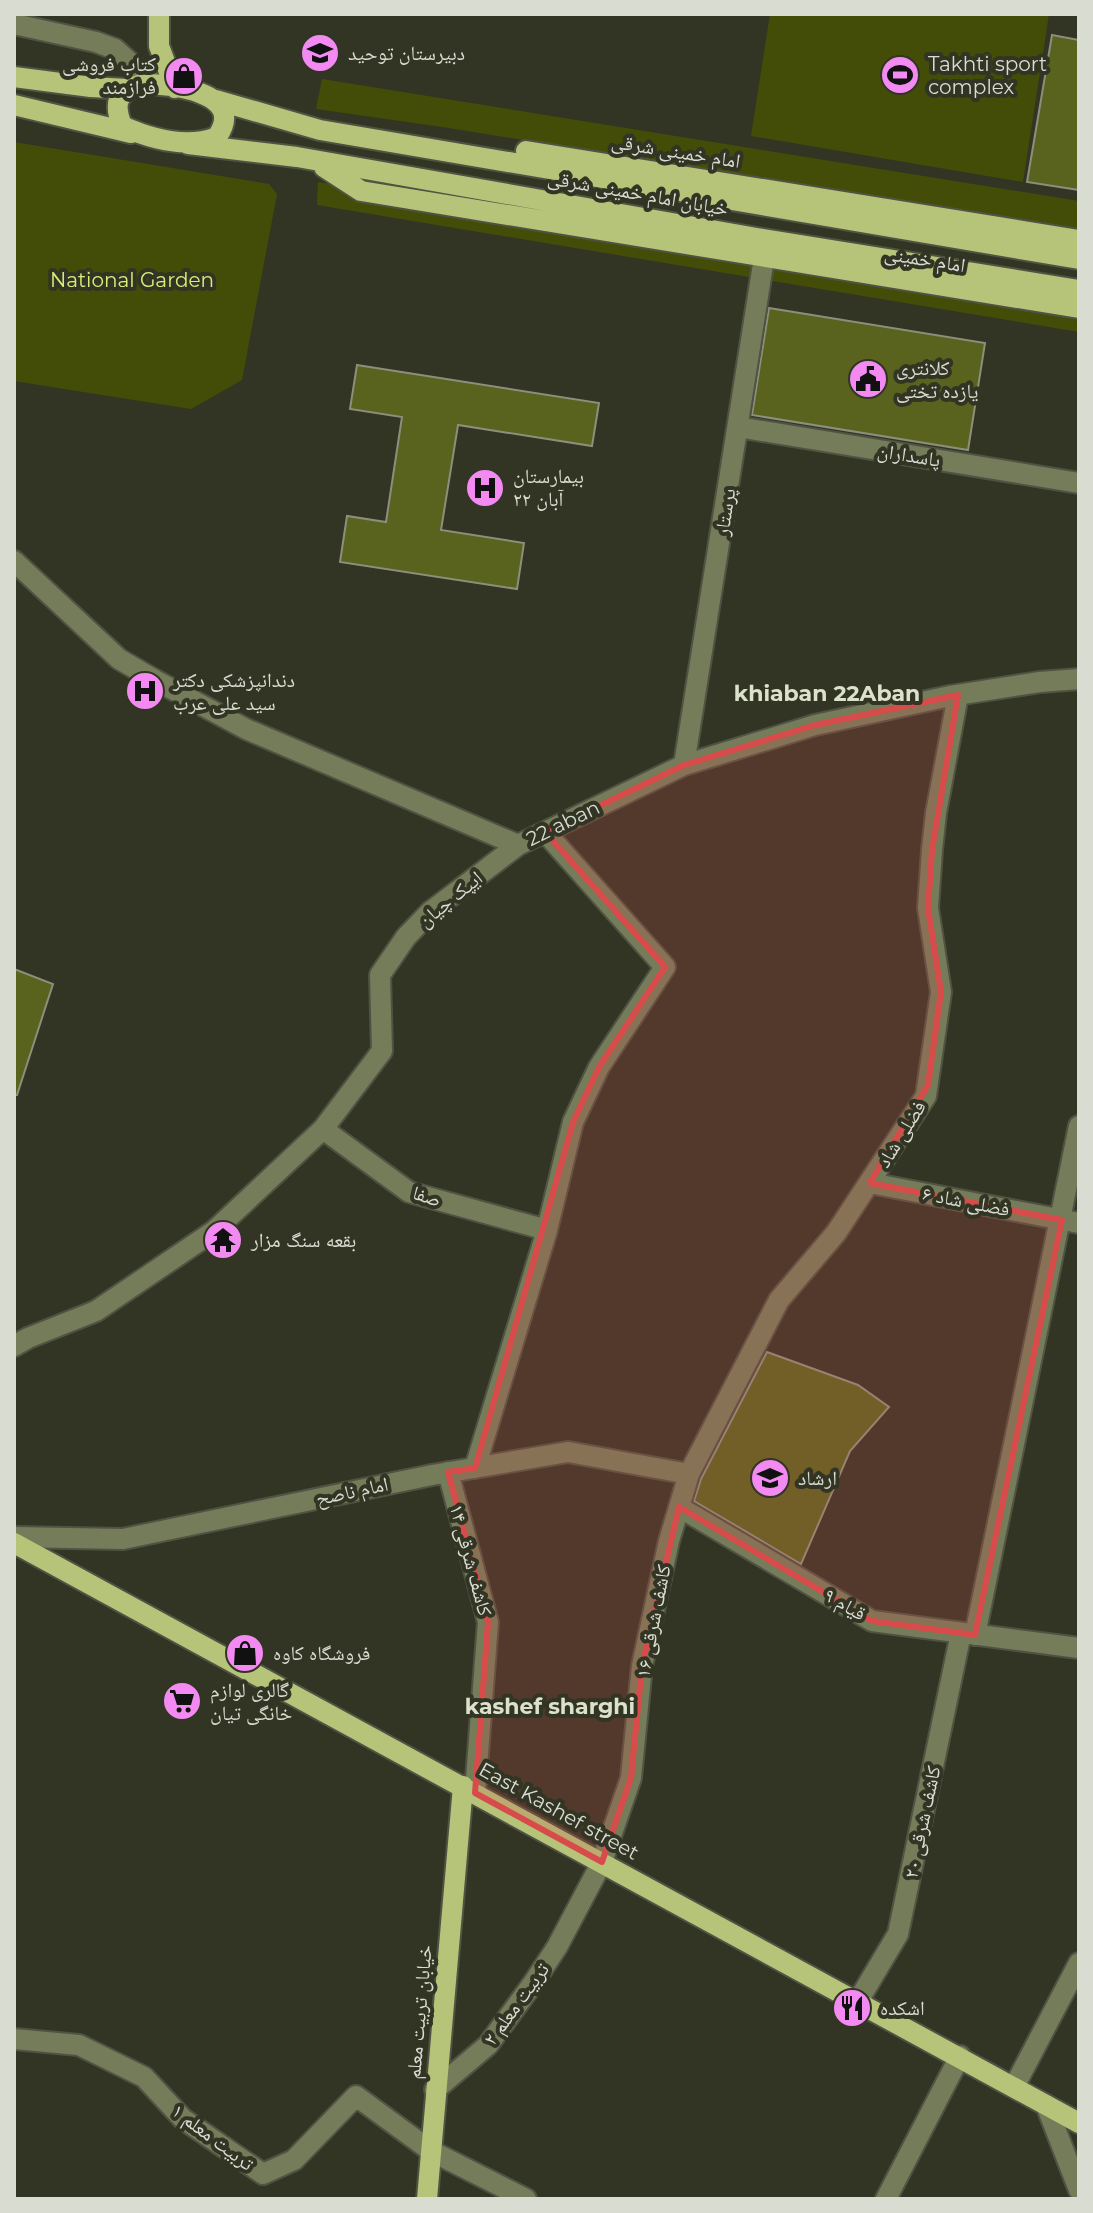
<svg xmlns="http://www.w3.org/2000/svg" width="1093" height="2213" viewBox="0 0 1093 2213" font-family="Montserrat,'Noto Naskh Arabic',sans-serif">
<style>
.green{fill:#444d08}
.building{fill:#59631e;stroke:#8b8f7c;stroke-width:2}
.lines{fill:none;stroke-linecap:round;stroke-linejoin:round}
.minor-casing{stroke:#505343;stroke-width:24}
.major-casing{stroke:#505343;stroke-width:24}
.minor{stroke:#757c59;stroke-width:20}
.major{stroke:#b6c47a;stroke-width:20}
.marked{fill:#d74c4a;fill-opacity:0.2;stroke:#d74c4a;stroke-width:6;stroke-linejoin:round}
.labels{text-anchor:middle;stroke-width:8;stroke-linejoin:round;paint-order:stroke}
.poi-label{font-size:20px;fill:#d9dcd1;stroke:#323524;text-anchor:start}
.street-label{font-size:20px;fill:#d9dcd1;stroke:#323524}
.park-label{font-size:20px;fill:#daed76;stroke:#323524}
.neighbourhood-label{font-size:22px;font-weight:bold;fill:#dce1cc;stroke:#323524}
</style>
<rect width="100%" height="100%" fill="#323524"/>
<path class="green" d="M770,14H1049L1023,182L751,136Z
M322,79L1079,201V230L449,128L316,109Z
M14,142L269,184L277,194L242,380L191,409L14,381Z
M318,182L1079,306V332L317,205Z"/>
<path class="building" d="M1052,35L1079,40V190L1027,182Z
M769,308L985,343L968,450L752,415Z
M357,365L599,403L592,446L458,425L441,530L524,543L517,589L340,562L347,516L386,522L402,417L350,409Z
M14,969L53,984L17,1095H14Z
M767,1352L858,1385L889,1407L850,1451L801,1564L694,1501L701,1479Z"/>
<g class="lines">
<g class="minor-casing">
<path id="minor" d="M14,24L96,42L115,49L154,84
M738,427L1079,483
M14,561L119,659L155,680L246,729L518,845
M684,765L764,258
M323,1129L409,1192L547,1230
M870,1183L1079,1223
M14,1346L28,1338L96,1311L214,1231L323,1129L382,1051L380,975L406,937L430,912L518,845L684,765L815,725L950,696L1040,682L1079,679
M475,1468L547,1230L573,1122L599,1067L665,967L545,832
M448,1472L488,1622L475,1793
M679,1507L872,1621L1079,1648
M14,1537L123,1539L432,1475L568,1452L689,1474
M975,1635L1079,1126
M858,2001L898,1934L961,1633
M14,2039L79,2045L144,2077L183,2119L263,2174L294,2160L356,2096L431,2151L526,2199
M1014,2087L1079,1963
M435,2090L488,2045L534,1982L557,1947L602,1862L631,1778L642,1666L669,1541L689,1474L779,1300L836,1233L926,1096L941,992L928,908L932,850L936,813L958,695
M1046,2105L1079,2190
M886,2199L960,2056"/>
</g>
<g class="major-casing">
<path id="major" d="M159,14V46L175,88
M14,77L91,87L127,89
M141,84C170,84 248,92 217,137C186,149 151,139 122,126C113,102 117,93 141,84Z
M216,100L320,130L1079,259
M14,105L131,133
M188,144L297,157L757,238L1079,290
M526,151L1079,240
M324,167L361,191L1079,308
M14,1543L1079,2123
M427,2199L463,1786"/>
</g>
<use href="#minor" class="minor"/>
<use href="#major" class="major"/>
</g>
<path class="marked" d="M958,695L932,850L928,908L941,992L928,1085L870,1183L1062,1220L975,1635L872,1621L679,1507L642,1666L631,1778L602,1862L475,1793L488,1622L448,1472L475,1468L573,1122L599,1067L665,967L545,832L684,765L815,725Z"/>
<defs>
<g id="school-disc" transform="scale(2)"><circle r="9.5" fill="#f28af2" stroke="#323524"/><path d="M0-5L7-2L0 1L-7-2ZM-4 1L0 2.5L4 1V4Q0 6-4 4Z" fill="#111"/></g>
<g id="stadium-disc" transform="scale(2)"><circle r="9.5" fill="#f28af2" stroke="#323524"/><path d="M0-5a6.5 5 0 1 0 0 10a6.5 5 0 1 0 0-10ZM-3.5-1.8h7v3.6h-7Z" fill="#111"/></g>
<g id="shop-disc" transform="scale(2)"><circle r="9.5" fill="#f28af2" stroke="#323524"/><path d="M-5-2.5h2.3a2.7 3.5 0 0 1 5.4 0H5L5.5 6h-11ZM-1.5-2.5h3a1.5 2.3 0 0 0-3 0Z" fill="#111"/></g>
<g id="civic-disc" transform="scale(2)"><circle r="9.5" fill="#f28af2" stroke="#323524"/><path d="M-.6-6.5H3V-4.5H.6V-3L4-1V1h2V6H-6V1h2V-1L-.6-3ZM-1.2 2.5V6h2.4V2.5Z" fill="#111"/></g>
<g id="hospital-disc" transform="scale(2)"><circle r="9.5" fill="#f28af2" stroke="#323524"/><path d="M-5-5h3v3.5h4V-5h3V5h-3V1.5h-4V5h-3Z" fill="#111"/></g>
<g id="temple-disc" transform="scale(2)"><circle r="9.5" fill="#f28af2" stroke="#323524"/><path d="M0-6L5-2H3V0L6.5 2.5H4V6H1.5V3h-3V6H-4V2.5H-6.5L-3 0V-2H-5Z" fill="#111"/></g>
<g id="supermarket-disc" transform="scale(2)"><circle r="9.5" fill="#f28af2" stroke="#323524"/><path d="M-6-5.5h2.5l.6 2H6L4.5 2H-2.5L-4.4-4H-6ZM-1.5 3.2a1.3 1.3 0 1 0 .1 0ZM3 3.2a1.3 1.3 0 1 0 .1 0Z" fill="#111"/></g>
<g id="restaurant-disc" transform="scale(2)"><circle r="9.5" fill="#f28af2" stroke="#323524"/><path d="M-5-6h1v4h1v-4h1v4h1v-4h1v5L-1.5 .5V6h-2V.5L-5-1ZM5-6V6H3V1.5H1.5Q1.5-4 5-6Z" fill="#111"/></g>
</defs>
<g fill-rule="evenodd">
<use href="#school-disc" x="320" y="53"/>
<use href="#stadium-disc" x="900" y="75"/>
<use href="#shop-disc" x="184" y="76"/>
<use href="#civic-disc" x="868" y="379"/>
<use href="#hospital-disc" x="485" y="488"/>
<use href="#hospital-disc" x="145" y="691"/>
<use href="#temple-disc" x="223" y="1240"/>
<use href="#school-disc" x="770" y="1478"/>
<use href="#shop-disc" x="245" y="1653"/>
<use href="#supermarket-disc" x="182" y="1701"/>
<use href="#restaurant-disc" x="852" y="2008"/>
</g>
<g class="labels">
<g class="poi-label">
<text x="348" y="60">دبیرستان توحید</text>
<text x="156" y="71" text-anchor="end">کتاب فروشی<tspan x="156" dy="23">فرازمند</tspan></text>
<text x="928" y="71">Takhti sport<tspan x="928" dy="23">complex</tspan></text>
<text x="896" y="375">کلانتری<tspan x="896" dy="23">یازده تختی</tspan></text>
<text x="513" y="483">بیمارستان<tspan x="513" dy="23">۲۲ آبان</tspan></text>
<text x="173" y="687">دندانپزشکی دکتر<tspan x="173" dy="23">سید علی عرب</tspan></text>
<text x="251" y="1247">بقعه سنگ مزار</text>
<text x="798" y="1485">ارشاد</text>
<text x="273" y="1660">فروشگاه کاوه</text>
<text x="210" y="1697">گالری لوازم<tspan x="210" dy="23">خانگی تیان</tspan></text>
<text x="880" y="2015">اشکده</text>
</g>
<g class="street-label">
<text transform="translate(676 151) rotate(9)" y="7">امام خمینی شرقی</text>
<text transform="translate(638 193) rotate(10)" y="7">خیابان امام خمینی شرقی</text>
<text transform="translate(925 259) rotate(9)" y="7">امام خمینی</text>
<text transform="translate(909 455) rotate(9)" y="7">پاسداران</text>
<text transform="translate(725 512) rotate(-81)" y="7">پرستار</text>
<text transform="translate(563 823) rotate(-26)" y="7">22 aban</text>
<text transform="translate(450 899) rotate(-39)" y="7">ایپک چیان</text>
<text transform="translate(901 1134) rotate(-58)" y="7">فضلی شاد</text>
<text transform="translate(427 1196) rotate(18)" y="7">صفا</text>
<text transform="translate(966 1201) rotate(11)" y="7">فضلی شاد ۶</text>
<text transform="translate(352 1491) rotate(-12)" y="7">امام ناصح</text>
<text transform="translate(471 1560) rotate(75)" y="7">کاشف شرقی ۱۴</text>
<text transform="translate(845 1604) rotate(30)" y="7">قیام ۹</text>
<text transform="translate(653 1621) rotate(-79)" y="7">کاشف شرقی ۱۶</text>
<text transform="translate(559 1811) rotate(29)" y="7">East Kashef street</text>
<text transform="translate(922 1822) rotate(-78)" y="7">کاشف شرقی ۲۰</text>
<text transform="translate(516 2004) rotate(-54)" y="7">تربیت معلم ۲</text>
<text transform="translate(419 2012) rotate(-85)" y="7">خیابان تربیت معلم</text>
<text transform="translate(213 2137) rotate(37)" y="7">تربیت معلم ۱</text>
</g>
<g class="park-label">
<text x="132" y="287">National Garden</text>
</g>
<g class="neighbourhood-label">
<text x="827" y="701">khiaban 22Aban</text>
<text x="550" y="1714">kashef sharghi</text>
</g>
</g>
<rect width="1093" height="2213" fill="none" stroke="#d9dcd1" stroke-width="32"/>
</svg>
